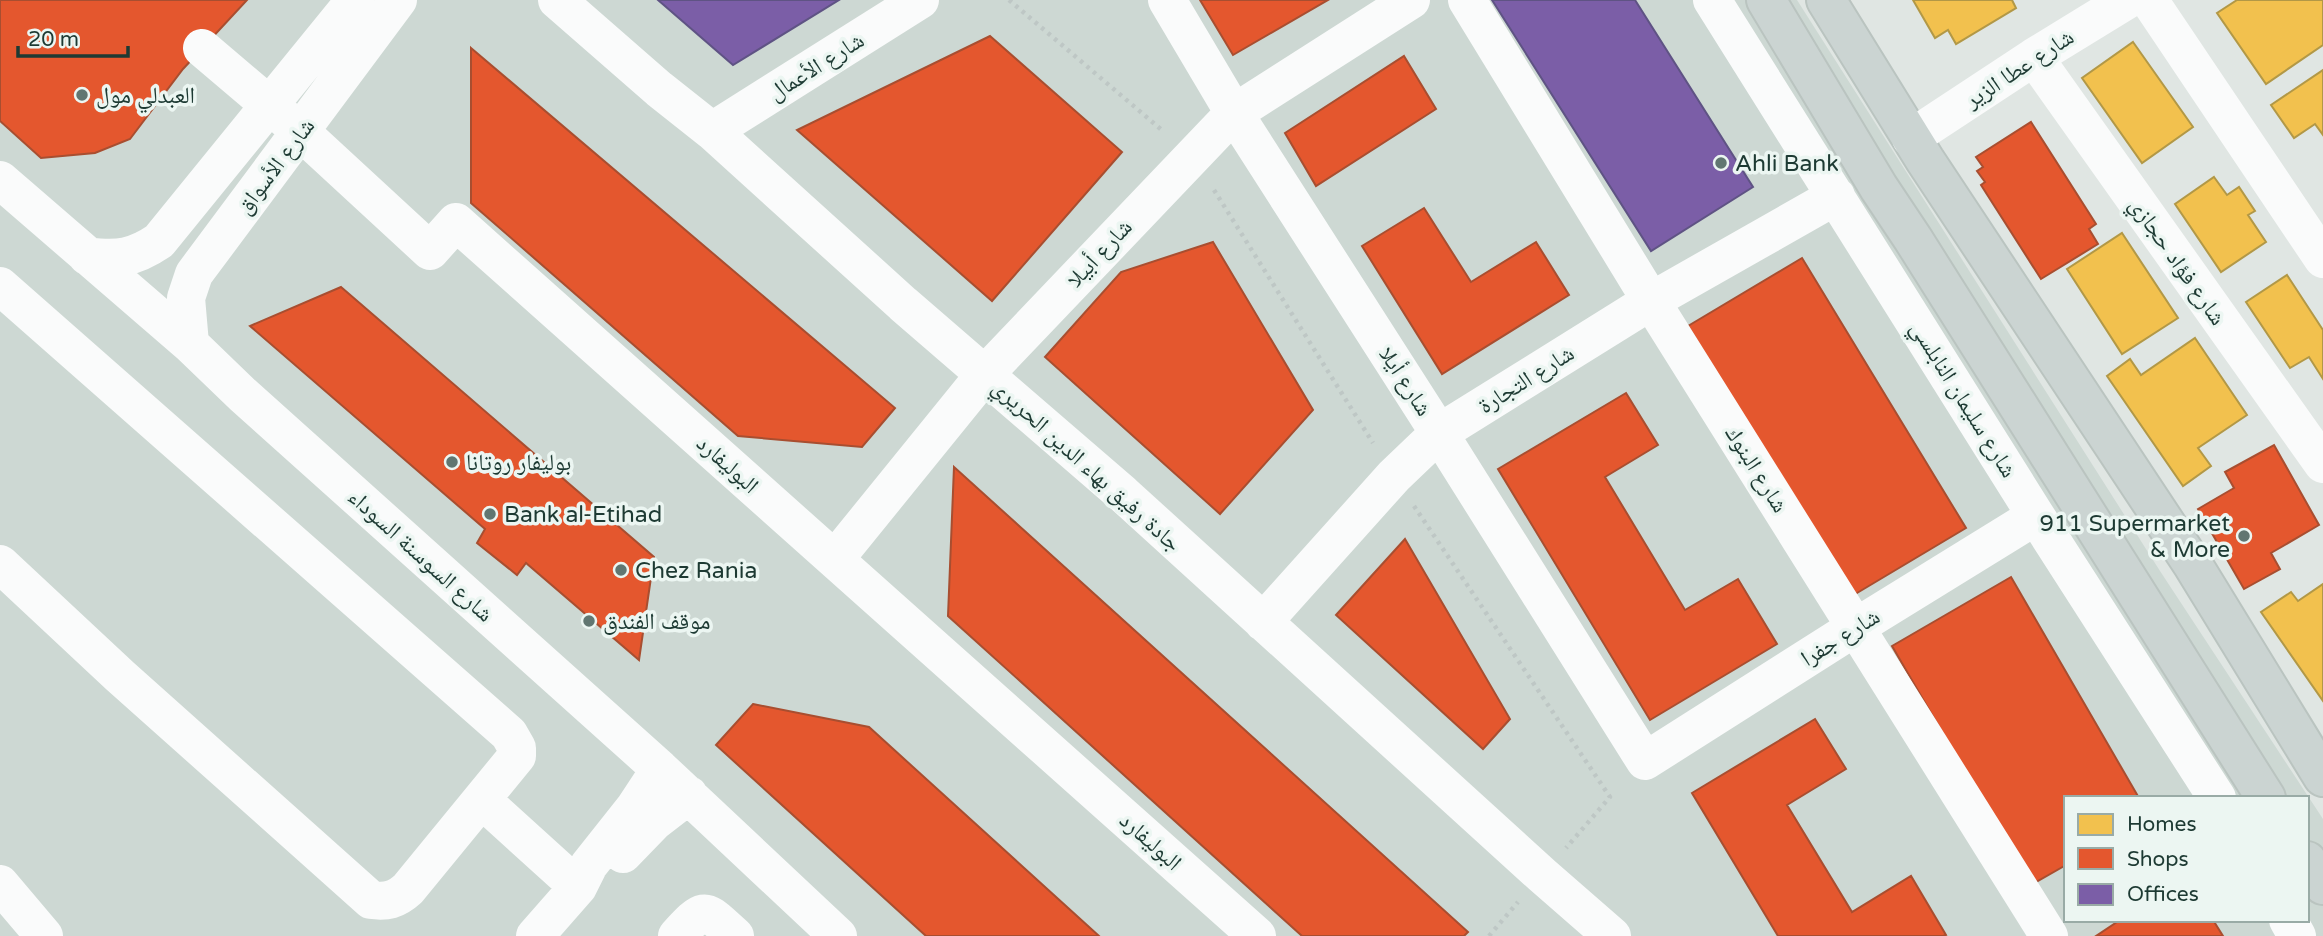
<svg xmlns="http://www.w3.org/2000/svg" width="2323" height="936" viewBox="0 0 2323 936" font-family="'Varela Round','Noto Naskh Arabic',sans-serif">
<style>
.built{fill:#cdd8d3;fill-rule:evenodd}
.homes{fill:#f2c14e;stroke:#b29846;stroke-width:2}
.shops{fill:#e4572e;stroke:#a84e30;stroke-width:2}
.offices{fill:#7b5ea7;stroke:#5f5384;stroke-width:2}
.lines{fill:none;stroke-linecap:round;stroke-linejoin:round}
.major-casing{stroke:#bac4c0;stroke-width:42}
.path{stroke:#bec7c5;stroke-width:4.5;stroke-dasharray:3.5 5;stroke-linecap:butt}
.minor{stroke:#fafbfb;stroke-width:38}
.major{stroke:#cbd4d2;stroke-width:38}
.poi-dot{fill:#617671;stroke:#ecf6f2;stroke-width:2.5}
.labels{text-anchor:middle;stroke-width:7;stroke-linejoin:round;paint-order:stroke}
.street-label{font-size:23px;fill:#1d3a33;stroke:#ecf6f2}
.poi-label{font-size:23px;fill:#1d3a33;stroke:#ecf6f2;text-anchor:start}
</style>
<rect width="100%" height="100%" fill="#e0e6e3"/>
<path class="built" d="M0,0H1797L2160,571L2323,819V936H0ZM2066,798H2307V920H2066Z"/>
<path class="homes" d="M1913,0H2012L2016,8L1956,44L1948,30L1935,38Z
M2237,0H2323V45L2266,84L2217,13Z
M2133,42L2193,127L2142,163L2082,78Z
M2323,70V135L2315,124L2294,138L2271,105Z
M2214,177L2227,195L2239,187L2255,211L2248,215L2266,242L2221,272L2175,204Z
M2122,233L2178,318L2122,354L2067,269Z
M2287,275L2323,330V379L2309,357L2290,368L2246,302Z
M2195,338L2247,415L2198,448L2211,466L2183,486L2107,376L2130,359L2141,375Z
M2323,584V701L2261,612L2291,592L2298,601Z"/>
<path class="shops" d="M0,0H247L183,69L130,139L95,153L41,158L0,121Z
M1200,0H1328L1233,55Z
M990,36L1122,152L992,301L797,130Z
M471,48L895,408L862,447L738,436L471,203Z
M1404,56L1436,109L1316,186L1285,133Z
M2031,122L2096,224L2089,229L2098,244L2041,279L1981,185L1985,182L1977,171L1983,167L1976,157Z
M1424,208L1471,282L1536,242L1569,295L1442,374L1362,246Z
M1213,242L1313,410L1220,514L1045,357L1121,272Z
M1802,258L1966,528L1852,596L1688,326Z
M341,287L654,557L639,660L526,563L517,575L477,543L485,529L250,326Z
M1626,393L1658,445L1605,477L1685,610L1738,579L1777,644L1650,720L1498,469Z
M2274,445L2319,525L2271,553L2280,569L2244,589L2198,509L2234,488L2225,472Z
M954,467L1468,932L1464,936H1302L948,616Z
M1405,539L1510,719L1483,749L1336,615Z
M2011,577L2139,798H2066V865L2031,885L1892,646Z
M753,704L869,727L1099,936H926L716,745Z
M1815,719L1846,769L1787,805L1852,912L1911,876L1946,935L1943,936H1778L1692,793Z
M2120,920H2213L2223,936H2096Z"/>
<path class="offices" d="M658,0H839L733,65Z
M1492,0H1635L1753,187L1651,251Z"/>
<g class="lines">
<g class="major-casing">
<path id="major" d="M1766,0L1879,188L1913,239L2266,798
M1826,0L1925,160L2193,565L2323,777
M2307,861L2323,885"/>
</g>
<path class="path" d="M1009,0L1163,131
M1214,190L1373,443
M1414,506L1610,797L1566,848
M1489,936L1518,902"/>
<path class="minor" d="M557,0L659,89L712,131L903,304L1123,494L1542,875L1612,936
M1167,0L1234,113L1439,433L1645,761L1856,627L2036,516
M1467,0L1651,301L2049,936
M1712,0L2036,516L2217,798
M2149,0L2323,259
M202,48L301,132L430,251L456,222L1257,936
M2034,57L2323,464
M712,131L920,0
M1911,138L2034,57L2127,0
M0,180L190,344L243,395L660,769L838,936
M87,256C118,260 134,258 159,241L355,0
M0,286L509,734L517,748V756L408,889C396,900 387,902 371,900L120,676L0,564
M190,344L186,298L194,274L398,0
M835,559L985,374L1234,113L1411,0
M1263,622L1394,476L1439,433L1651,301L1836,196
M482,800L578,887
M623,854L654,822L689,795
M0,884L44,936
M2288,920L2297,936
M535,936L578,887L589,865L635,807L660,769
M677,936C707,903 704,909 735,936"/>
<use href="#major" class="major"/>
</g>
<g class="poi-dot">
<circle cx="82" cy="95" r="7"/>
<circle cx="1721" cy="163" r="7"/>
<circle cx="452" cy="462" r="7"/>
<circle cx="490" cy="514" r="7"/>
<circle cx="2244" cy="536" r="7"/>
<circle cx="621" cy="570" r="7"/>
<circle cx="589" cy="621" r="7"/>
</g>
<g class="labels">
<g class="street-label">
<text transform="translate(816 66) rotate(-32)" y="8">شارع الأعمال</text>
<text transform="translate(2019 68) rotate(-33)" y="8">شارع عطا الزير</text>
<text transform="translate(275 166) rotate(-53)" y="8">شارع الأسواق</text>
<text transform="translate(1099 253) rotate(-47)" y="8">شارع أبيلا</text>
<text transform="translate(2178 261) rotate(55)" y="8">شارع فؤاد حجازي</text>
<text transform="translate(1526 379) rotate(-32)" y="8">شارع التجارة</text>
<text transform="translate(1406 381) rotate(57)" y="8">شارع أيلا</text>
<text transform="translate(1964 399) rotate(58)" y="8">شارع سليمان النابلسي</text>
<text transform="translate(728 464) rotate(42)" y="8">البوليفارد</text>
<text transform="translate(1087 465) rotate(42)" y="8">جادة رفيق بهاء الدين الحريري</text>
<text transform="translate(1757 469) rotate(58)" y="8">شارع البنوك</text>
<text transform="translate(421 555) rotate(42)" y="8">شارع السوسنة السوداء</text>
<text transform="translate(1840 637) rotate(-32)" y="8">شارع جفرا</text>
<text transform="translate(1151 841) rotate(42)" y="8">البوليفارد</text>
</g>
<g class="poi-label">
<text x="96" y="103">العبدلي مول</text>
<text x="1735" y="171">Ahli Bank</text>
<text x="466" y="470">بوليفار روتانا</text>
<text x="504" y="522">Bank al-Etihad</text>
<text x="2230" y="531" text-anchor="end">911 Supermarket<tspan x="2230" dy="26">&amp; More</tspan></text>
<text x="635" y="578">Chez Rania</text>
<text x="603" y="629">موقف الفندق</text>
</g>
</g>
<rect x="2064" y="796" width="245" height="126" fill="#ecf6f2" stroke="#99aba6" stroke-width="2"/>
<rect x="2078" y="814" width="35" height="21" fill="#f2c14e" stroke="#99aba6" stroke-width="2"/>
<text x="2127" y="831" font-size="21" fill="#1d3a33">Homes</text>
<rect x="2078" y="848" width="35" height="21" fill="#e4572e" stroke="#99aba6" stroke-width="2"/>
<text x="2127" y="866" font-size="21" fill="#1d3a33">Shops</text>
<rect x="2078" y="884" width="35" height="21" fill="#7b5ea7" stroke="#99aba6" stroke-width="2"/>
<text x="2127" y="901" font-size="21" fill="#1d3a33">Offices</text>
<path d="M18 46v10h110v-10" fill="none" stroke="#1d3a33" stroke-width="3.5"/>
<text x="28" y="46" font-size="21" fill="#1d3a33" stroke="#ecf6f2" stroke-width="5" paint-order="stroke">20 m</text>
</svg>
